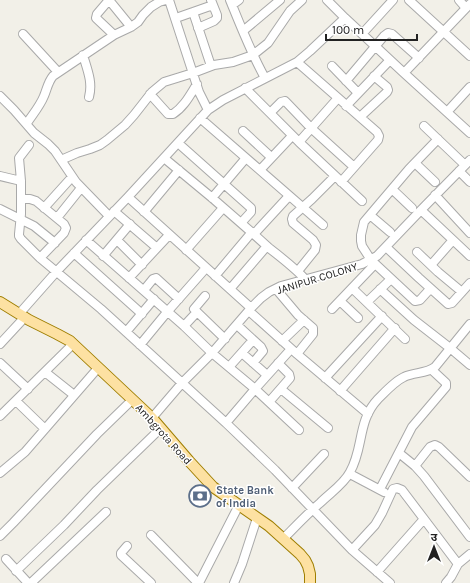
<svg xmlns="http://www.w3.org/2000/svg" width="470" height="583" viewBox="0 0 470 583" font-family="Karla,'Noto Sans Devanagari',sans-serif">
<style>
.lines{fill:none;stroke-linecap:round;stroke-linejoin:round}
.minor-casing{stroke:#a9a9a9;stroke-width:10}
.major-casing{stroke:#9f7e00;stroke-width:12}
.minor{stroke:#fff;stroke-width:8}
.major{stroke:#fde1a2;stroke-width:10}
.labels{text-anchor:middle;stroke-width:3;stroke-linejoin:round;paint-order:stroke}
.street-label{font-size:11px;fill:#222;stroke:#fff}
.service-label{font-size:11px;font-weight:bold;fill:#4e5e75;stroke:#fff;text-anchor:start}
</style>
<rect width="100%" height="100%" fill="#f2f0e8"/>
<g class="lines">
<g class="minor-casing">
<path id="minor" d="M109,0L97,14L96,18L114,35
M109,0L131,27
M169,0L199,92L208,110
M230,0C241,27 251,53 265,78
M327,0L345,18L404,73L470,133
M409,0L470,56
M459,0L466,8
M232,5L239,0
M193,12L211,66
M176,18L213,5
M198,28L214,21L217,18V15L211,0
M243,31L280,0
M23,34L58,72
M362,34L393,0
M83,55C87,69 93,82 89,97
M297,62L377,132L379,136L378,140L341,182
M332,66L358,93
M404,73L470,4
M346,81L384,36L388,33L392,34L419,58
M245,88L299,142L362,201
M150,94L168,114H173C184,107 190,95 197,84
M0,96L14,110L34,133L48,144L55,151L76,182L109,216
M346,106L390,60
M447,112L470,87
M270,113L281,102L285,101L287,103L311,128L354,167
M360,117L387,92L388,90L387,87L374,76
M200,118L323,225
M27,123C33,114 40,106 44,96C47,89 48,82 53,76L114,35L131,27L138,22L143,15L151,7L159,2L166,0
M424,126L465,165
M243,131L271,157
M299,142L338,98
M178,143L251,208V212L241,223
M29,145L19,158L21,181V214L19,234V236L21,239L40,258L101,309L226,423L275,470L352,550L390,583
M164,158C200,187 235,217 269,248C282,258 295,268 306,280
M61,160L77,153L90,149L100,145L107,140L125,125L134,115L152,92L164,82L193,73L214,65L233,62L253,55L268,43L290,11L302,0
M415,163L435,182
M260,170L292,136
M459,171L470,182
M0,176L21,181
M392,189L412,208
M435,195L470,233
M128,197L251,308
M212,198L246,158
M21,199H30L36,201L64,224L66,228L64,233L40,258
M44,208L72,177
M0,209L34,226L55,243
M421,210L470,256
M114,211L157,248
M144,212L179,170
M370,215L390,232
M57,218L81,188
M254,234L289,196
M86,240L184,326L212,353L255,389L299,430
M117,240L142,265
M386,247L419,278L448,304L452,303L470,283
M186,250L223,208
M417,252L438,272L462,292
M74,253L142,314
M103,256L130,224
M431,265L453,240
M298,271L315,250L316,245L313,240L293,223L292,219L293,216L312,199L335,176
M215,276L252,232
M129,278L169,235
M352,288L405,339
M230,289L267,246
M276,289L298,315L313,328V334L297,354
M380,289L414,320L450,348L470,365
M430,289L420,300L415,301L371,260L362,246L361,241V235L364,222L375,209L409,169L438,139
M144,290L153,279L156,278L179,299
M205,296L194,309L225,339
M340,301L358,318
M367,302L391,279
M332,309L375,264
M249,311L297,354L368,414
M19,314L57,271L128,197L208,110L223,100L297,62L310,51L345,18
M237,325L261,347L263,351L253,363
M184,326L197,312
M126,332L154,299
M282,341L304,320
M0,344L25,317
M140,345L168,311L206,268
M242,353L267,375
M0,363L28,389
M229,367L253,340
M45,372L74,395
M325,378L382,316
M281,389L328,428
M340,391L395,328
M16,401L45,429
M269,402L290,378L289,374L278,363
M0,416L73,344
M152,418L182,383L212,353L251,308L261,298L269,292L281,286L362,264L377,256L421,210L470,160
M226,423L255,389L291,349
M399,453L415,466L424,476L470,537
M415,466L430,447L435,445L439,447L470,477
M0,473L25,452L98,368
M350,474L384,492
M292,488L324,454
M380,489L412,427L446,387V383L432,370
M151,535L198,583
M0,536L13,523L97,434L132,400
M283,539C295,527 307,514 320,503C330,493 344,484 350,472C364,448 357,421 378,399C385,392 395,381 404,377C414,372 426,374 435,367L470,324
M127,546L121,553V555L151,583
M352,550L375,525L382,513L393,489L397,488L402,490L424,519L458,564
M6,559L28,583
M16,571L64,525L97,490L161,428
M377,572L424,519
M31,583L106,512
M199,583L239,505
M234,583L242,564L257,518
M446,583L451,577L458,564L470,554"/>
</g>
<g class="major-casing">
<path id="major" d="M0,302L29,320L57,334L70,341L152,418L189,461L213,487L269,526L300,554L305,560L308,566L310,574V583"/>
</g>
<use href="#minor" class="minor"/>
<use href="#major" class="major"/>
</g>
<defs>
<g id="bank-ring" transform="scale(1.15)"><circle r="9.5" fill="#fff" stroke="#5c6f8a" stroke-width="1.5"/><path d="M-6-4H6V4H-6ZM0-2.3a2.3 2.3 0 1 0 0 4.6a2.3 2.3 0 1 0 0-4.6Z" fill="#5c6f8a"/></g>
</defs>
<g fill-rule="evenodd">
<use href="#bank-ring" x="200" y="496"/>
</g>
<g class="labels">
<g class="street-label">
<text transform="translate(317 278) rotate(-17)" y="4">JANIPUR COLONY</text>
<text transform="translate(164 434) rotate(48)" y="4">Ambgrota Road</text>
</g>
<g class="service-label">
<text x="216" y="494">State Bank<tspan x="216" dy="13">of India</tspan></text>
</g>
</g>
<g transform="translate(434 547)" stroke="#ffffff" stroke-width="3" paint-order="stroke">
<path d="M0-3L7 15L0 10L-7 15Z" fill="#222222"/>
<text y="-6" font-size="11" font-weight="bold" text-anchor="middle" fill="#222222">उ</text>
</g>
<path d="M326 34v6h91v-6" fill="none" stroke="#222222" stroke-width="2"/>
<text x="332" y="34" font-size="12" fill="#222222" stroke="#ffffff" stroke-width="3" paint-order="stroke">100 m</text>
</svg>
